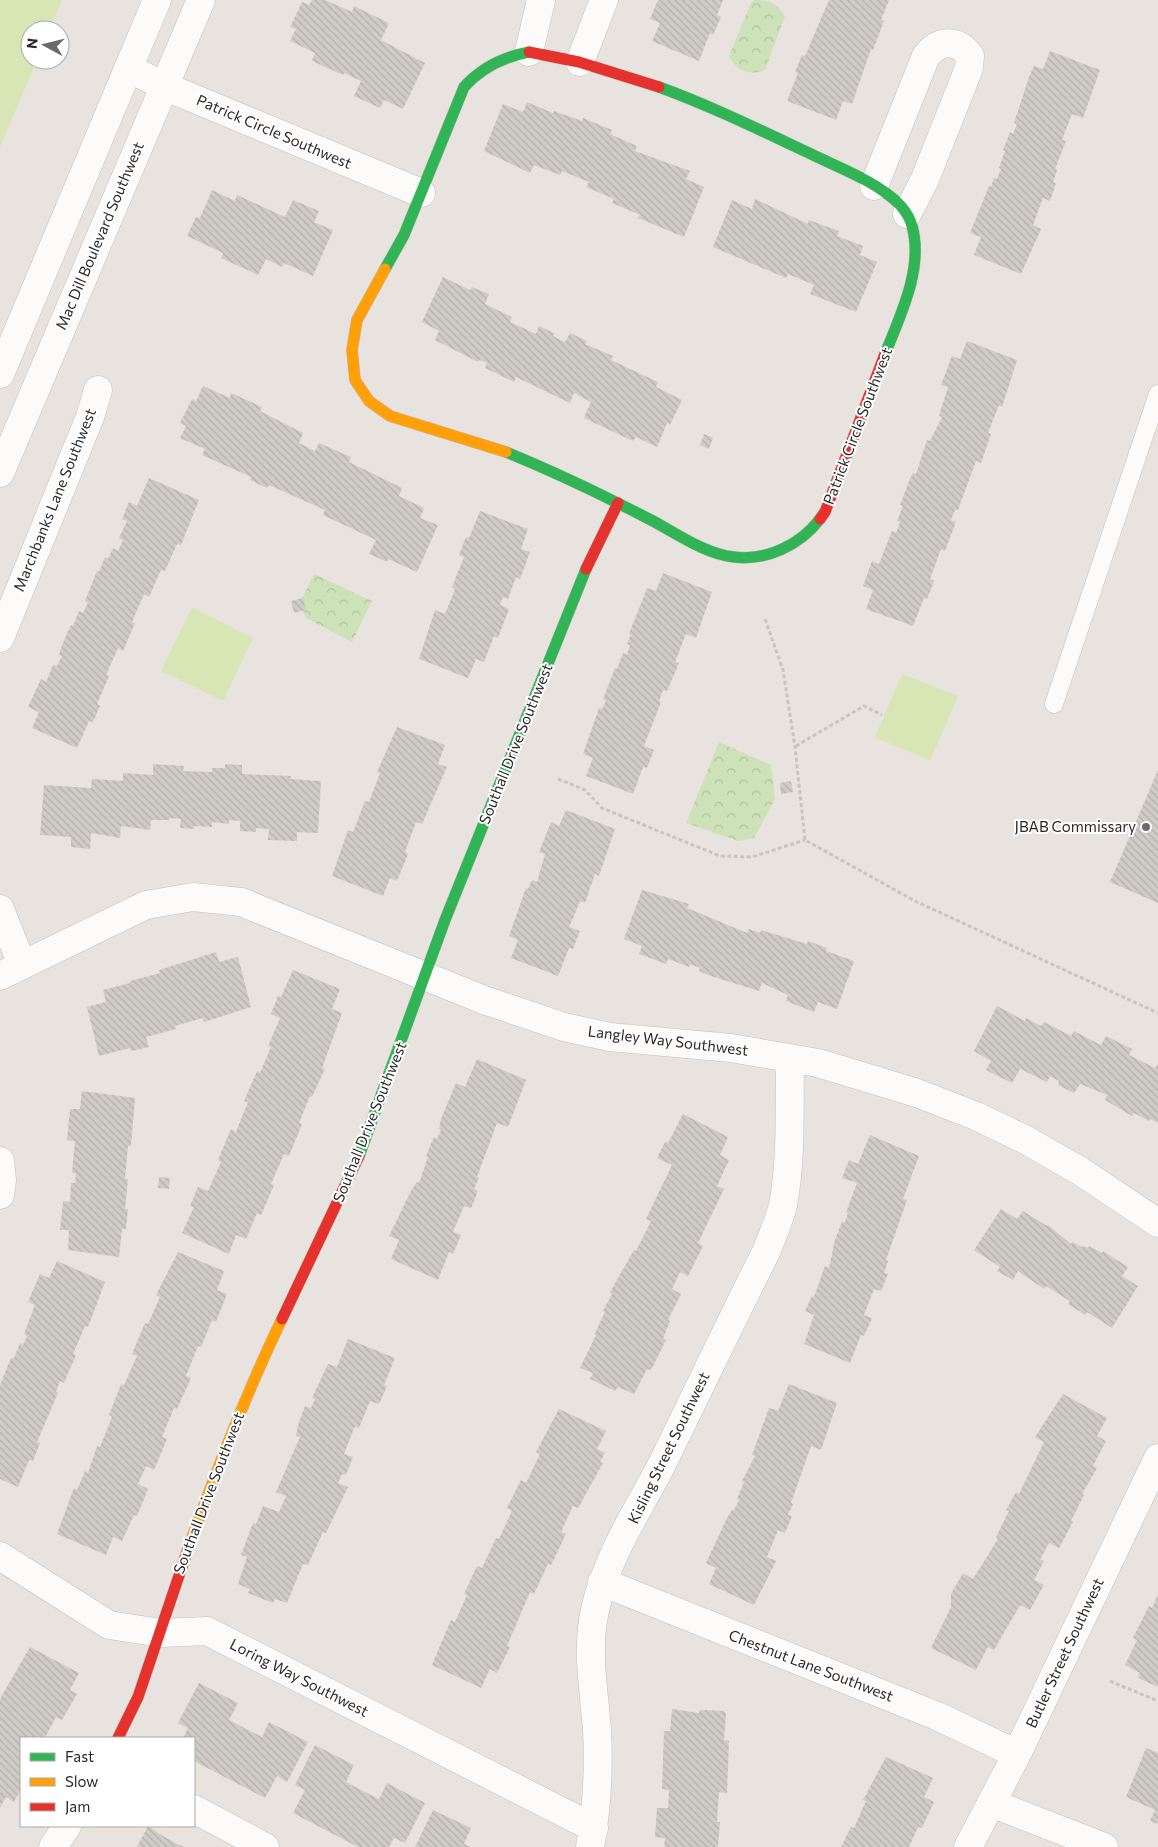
<svg xmlns="http://www.w3.org/2000/svg" width="1158" height="1847" viewBox="0 0 1158 1847" font-family="Commissioner,sans-serif">
<style>
.park{fill:url(#park-crowns)}
.pitch{fill:#d8e6b6}
.building{fill:url(#building-back-hatch)}
.lines{fill:none;stroke-linecap:round;stroke-linejoin:round}
.lane-casing{stroke:#c2c0c0;stroke-width:19}
.street-casing{stroke:#c2c0c0;stroke-width:29}
.fast-casing{stroke:#c2c0c0;stroke-width:12}
.slow-casing{stroke:#c2c0c0;stroke-width:12}
.jam-casing{stroke:#c2c0c0;stroke-width:12}
.path{stroke:#c6c5c5;stroke-width:3;stroke-dasharray:4 2.5;stroke-linecap:butt}
.lane{stroke:#fcfbfa;stroke-width:18}
.street{stroke:#fcfbfa;stroke-width:28}
.fast{stroke:#30b455;stroke-width:11}
.slow{stroke:#ff9f0a;stroke-width:11}
.jam{stroke:#e5322d;stroke-width:11}
.poi-dot{fill:#6c6a68;stroke:#fff;stroke-width:2}
.labels{text-anchor:middle;stroke-width:4;stroke-linejoin:round;paint-order:stroke}
.street-label{font-size:15px;fill:#292929;stroke:#fff}
.poi-label{font-size:15px;fill:#292929;stroke:#fff;text-anchor:end}
</style>
<defs>
<pattern id="park-crowns" width="20" height="18" patternUnits="userSpaceOnUse" patternTransform="scale(1.25)"><rect width="20" height="18" fill="#cde2b8"/><path d="M2 6a3 3 0 1 1 6 0M12 15a3 3 0 1 1 6 0" fill="none" stroke="#b0c29e"/></pattern>
<pattern id="building-back-hatch" width="6" height="6" patternUnits="userSpaceOnUse" patternTransform="scale(1.25)"><rect width="6" height="6" fill="#cfccc8"/><path d="M-1 5l2 2M0 0l6 6M5-1l2 2" fill="none" stroke="#b2afac"/></pattern>
</defs>
<rect width="100%" height="100%" fill="#e8e3de"/>
<path class="park" d="M754,0C770,0 776,3 785,16L765,70C750,76 736,71 729,56L750,5Z
M314,574L372,601L352,642L306,618L300,602Z
M719,742L771,765L775,799L754,838L738,841L686,823Z"/>
<path class="pitch" d="M0,0H62L49,30H30V60H37L0,147Z
M192,607L253,638L223,701L161,671Z
M902,674L958,696L930,761L875,737Z"/>
<path class="building" d="M312,0H325L352,12L354,6L389,23L381,40L425,63L403,109L384,100L380,108L354,96L361,81L344,73L343,75L312,61L315,53L290,41L296,29L290,27L302,2L309,5Z
M658,0H723L717,15L721,17L713,35L710,33L699,61L652,41L660,23L650,19Z
M829,0H889L881,20L884,21L873,50L871,49L852,104L843,101L836,120L787,101L798,73L795,72L802,55L805,56Z
M1050,51L1100,70L1083,118L1072,114L1062,140L1066,141L1055,169L1057,170L1053,182L1056,183L1050,201L1043,198L1033,225L1041,229L1021,274L974,255L981,237L970,233L989,186L991,187L994,178L997,179L1001,169L999,168L1005,151L1003,150L1010,132L1013,134L1017,124L1014,123L1029,77L1034,66L1043,69Z
M527,102L553,113L554,111L582,121L583,118L612,130L610,134L637,146L635,151L690,171L686,179L704,187L684,237L638,218L640,215L612,203L614,199L586,187L589,182L562,171L560,175L534,165L530,173L484,151L503,104L523,112Z
M212,190L235,201L237,195L285,217L293,200L319,211L314,222L333,230L313,276L284,263L282,267L266,259L258,275L221,258L223,253L187,236L196,217L200,218Z
M755,199L808,224L809,220L839,231L837,236L863,246L860,255L877,262L856,312L810,294L814,285L788,274L786,278L713,247L732,200L752,209Z
M443,277L470,290L472,287L489,294L485,304L512,317L510,322L536,334L539,326L554,333L553,336L565,342L570,333L587,341L585,344L613,356L611,360L658,382L656,387L682,400L670,425L667,423L657,447L636,437L633,441L584,418L591,402L574,393L570,403L516,377L514,382L485,368L487,363L480,360L478,362L435,340L439,331L422,322Z
M967,341L1017,360L1002,407L999,405L988,433L991,434L981,463L976,461L958,510H955L951,520L956,522L945,551L941,549L930,579L934,581L927,599L924,598L913,626L866,609L873,590L863,586L872,561L879,564L892,531L896,533L900,522L897,521L903,506L900,505L909,481L913,473L916,474L927,440L930,441L942,417L939,416L948,387L941,385L952,356L960,359Z
M203,386L230,398L231,393L262,407L260,411L303,433L299,443L315,451L319,443L351,457L349,462L402,488L399,496L424,508L420,518L438,525L417,572L388,559L387,562L369,554L376,540L323,515L325,510L269,485L267,488L250,480L251,477L202,455L205,449L180,438L186,426L180,423L192,399L196,401Z
M704,434L713,438L709,449L700,445Z
M149,478L199,500L181,545L177,544L165,571L161,570L149,597L144,594L132,622L135,623L123,651L118,648L106,675L109,676L97,704L100,706L93,722L89,721L77,748L32,728L39,712L28,707L41,679L46,682L53,665L57,666L62,656L59,655L62,645L71,625L73,626L79,611L83,613L88,603L85,601L97,571L99,572L105,557L108,559L113,548L118,551L123,540L119,538L127,521L122,519L129,502L137,506Z
M480,511L528,529L521,549L530,552L520,579L516,577L508,599L503,597L500,605L509,609L498,638L494,636L484,662L476,659L468,678L419,659L435,610L445,614L455,589L452,587L464,557L459,555L466,537L469,538Z
M663,573L712,592L696,638L686,634L675,662L679,663L667,691L663,690L659,701L661,702L644,746L654,750L647,768L643,767L633,794L586,776L593,758L583,754L599,708L602,709L606,700L603,699L615,668L617,669L623,653L627,655L630,645L627,644L631,634H629L647,588L656,591Z
M303,598L306,610L294,613L291,601Z
M397,727L445,745L438,764L447,767L422,824L416,822L405,852L408,854L397,881L390,878L383,896L332,876L348,830L353,832L365,801L369,802L380,773L377,772Z
M153,764L184,766L183,771L212,772V768H225V764L242,765V774L291,776L290,779L321,781L318,833L297,832V841L268,840L269,829L256,828V832L240,831V821L229,820V824L212,822V827L194,826V829L180,828L181,819L169,818V820H151L150,830L121,826L120,838L91,833L90,849L71,847V837L40,835L44,785L91,788L92,779L123,781V773L153,775Z
M1158,770V903L1110,882Z
M791,781L793,792L781,794L780,783Z
M566,810L615,829L599,876L595,874L585,903L580,901L576,911L569,927L580,931L573,949L569,948L558,976L511,958L518,940L509,936L526,888L528,889L532,880L537,882L545,854L539,852L551,822L559,826Z
M642,890L689,904L687,908L747,933L749,929L760,933L761,930L807,944L808,941L827,948L826,951L854,961L837,1009L818,1002L814,1012L786,1001L788,995L762,983L759,991L708,975L699,971L700,968L690,964L689,967L668,959L666,964L639,954L642,946L624,939Z
M216,952L219,962L238,957L251,1007L204,1022L203,1018L175,1026L176,1029L146,1037L149,1047L131,1051L130,1048L99,1056L87,1007L106,1002L103,990L130,983V981L160,973L159,970Z
M293,970L340,989L332,1009L342,1013L322,1068L325,1069L312,1097L310,1096L299,1123L302,1124L289,1156L284,1154L271,1184L274,1185L261,1215L257,1213L246,1239L236,1235L229,1254L182,1233L194,1207L190,1206L198,1187L208,1191L221,1162L218,1160L231,1129L236,1132L248,1102L244,1101L257,1071L260,1073L271,1047L268,1046L280,1018L271,1014L278,996L281,997Z
M997,1006L1025,1021L1026,1018L1041,1026L1044,1022L1071,1036L1074,1031L1101,1045L1106,1036L1132,1049L1129,1055L1155,1068L1158,1064V1123L1150,1119L1149,1121L1134,1113L1132,1116L1105,1100L1107,1095L1080,1084L1074,1093L1058,1085L1059,1081L1050,1076L1047,1082L1020,1069L1012,1083L986,1070L991,1061L974,1051Z
M477,1059L526,1080L508,1127L497,1123L477,1177L479,1178L474,1189L478,1191L471,1208L464,1206L453,1232L461,1235L453,1254L449,1252L438,1280L391,1259L399,1240L389,1236L411,1191L417,1182L419,1183L428,1157L426,1156L434,1137L437,1139L441,1130L439,1129L441,1119L456,1083L465,1087Z
M82,1091L135,1098L131,1146H128L125,1179H128L125,1209H128L126,1229H122L119,1257L68,1250L69,1230H60L63,1201L70,1202L71,1183H75L76,1173H72L75,1141L67,1140L70,1109H80Z
M683,1114L728,1137L720,1155L729,1160L717,1186L724,1189L698,1243L703,1246L688,1276L680,1272L672,1289L681,1294L668,1320L670,1321L663,1339L666,1340L651,1370L647,1369L634,1394L618,1387L615,1391L590,1379L593,1373L580,1368L596,1335H594L605,1312L603,1311L612,1294L610,1292L634,1250L636,1251L651,1221L646,1219L672,1165L657,1158L665,1142L668,1143Z
M870,1135L919,1156L903,1199L907,1200L886,1260L888,1261L884,1273L888,1274L881,1291L874,1289L864,1315L872,1318L864,1336L861,1335L850,1363L804,1344L814,1315L805,1311L812,1296L814,1297L825,1266L829,1268L835,1240L842,1222H845L848,1213L846,1212L857,1183L842,1178L849,1160L858,1164Z
M159,1177L170,1178L169,1189L158,1188Z
M1001,1209L1017,1219L1023,1211L1047,1226L1048,1225L1071,1244L1073,1242L1082,1247L1084,1246L1088,1248L1089,1246L1102,1253L1103,1251L1128,1267L1122,1276L1138,1286L1112,1328L1087,1312L1085,1315L1068,1304L1070,1301L1046,1286L1044,1289L1018,1271L1013,1280L997,1271L1000,1267L974,1250Z
M178,1252L224,1271L217,1290L227,1294L216,1322L212,1320L201,1347L198,1346L186,1376L191,1378L177,1409L174,1408L162,1437L167,1439L154,1470L146,1466L138,1484L148,1489L137,1516L134,1515L122,1541L113,1537L106,1555L57,1534L74,1488L77,1490L85,1471L88,1473L97,1446L100,1447L112,1417L109,1415L121,1384L124,1385L137,1356L132,1354L145,1323L148,1324L160,1297L156,1295Z
M57,1261L105,1282L88,1327L85,1326L73,1354L76,1355L64,1383L60,1381L56,1392L58,1393L37,1442L40,1443L33,1461L29,1460L18,1487L0,1479V1385L11,1358H14L20,1343L23,1345L27,1336L24,1334L35,1305L28,1302L40,1274L49,1278Z
M348,1339L395,1358L384,1385L387,1386L379,1404L370,1401L359,1428L355,1426L344,1454L353,1457L346,1475L342,1474L338,1483L348,1487L326,1533L323,1532L308,1565L303,1564L287,1603L275,1599L273,1603L248,1593L250,1589L238,1584L247,1557L241,1555L253,1523L256,1524L263,1506L279,1512L286,1496L276,1492L300,1437L296,1436L298,1425L305,1406L311,1408L315,1399L312,1398L328,1364L337,1367Z
M789,1384L837,1403L821,1450L811,1446L791,1503L793,1504L788,1515L792,1516L785,1533L778,1530L767,1557L776,1561L754,1605L709,1584L716,1568L706,1563L727,1518L732,1510H734L739,1500L737,1499L744,1482L742,1481L755,1456L752,1455L769,1408L778,1411Z
M1063,1394L1107,1418L1097,1436L1106,1441L1093,1466L1097,1468L1082,1494L1084,1495L1071,1521L1073,1522L1059,1548L1049,1543L1040,1560L1044,1561L1034,1580L1044,1585L1030,1610L1020,1605L994,1650L988,1647L976,1670L931,1648L951,1607V1594L963,1573L973,1579L998,1539L996,1537L1009,1511L1006,1510L1016,1492L1019,1494L1044,1442L1035,1437Z
M559,1409L606,1431L597,1449L605,1453L600,1462L603,1463L578,1508L573,1506L561,1532L566,1534L551,1565L548,1564L534,1594L530,1592L507,1646L510,1647L497,1673L490,1669L481,1688L432,1665L451,1620L455,1622L467,1595L464,1594L477,1566L482,1568L496,1538L499,1539L512,1511L507,1508L521,1480L526,1483L540,1454L536,1452Z
M1158,1594V1687L1138,1678L1140,1673L1125,1665L1137,1640L1133,1638L1149,1606L1152,1608Z
M30,1647L79,1673L70,1690L77,1694L62,1720L56,1717L45,1738H21V1789L14,1802L6,1797L0,1808V1699Z
M199,1683L238,1703L229,1720L262,1737L269,1722L308,1742L287,1782L277,1776L265,1798L194,1761V1738H183L188,1728L178,1723Z
M672,1709L699,1713L700,1710L724,1711L726,1714L724,1740L729,1741L727,1793L719,1792L717,1822H720L718,1847H664L665,1838L655,1837L657,1808H668L669,1790L662,1789L664,1731H670Z
M315,1745L354,1765L346,1782L361,1790L379,1799L387,1783L425,1803L405,1843L394,1838L389,1847H358L293,1813L305,1790L295,1785Z
M1146,1748L1158,1753V1824L1150,1821L1155,1810L1126,1797Z
M886,1757L933,1778L924,1797L934,1802L922,1828L918,1827L909,1847H841L851,1827L854,1828L866,1801L863,1800Z
M433,1810L471,1828L464,1844L471,1847H415Z
M148,1826L163,1836L183,1847H137Z"/>
<g class="lines">
<g class="lane-casing">
<path id="lane" d="M1054,704L1158,394"/>
</g>
<g class="street-casing">
<path id="street" d="M529,52L541,0
M580,62L604,0
M128,68L164,86L421,193
M874,186L926,56C939,40 957,38 970,56L969,68L925,179L907,214
M0,374L157,0
M0,473L201,0
M0,638L90,417L98,390
M0,909L22,965
M0,976L146,905L193,897L241,902L484,1000L564,1027L610,1037L731,1048L818,1063L917,1093L976,1116L1024,1139L1080,1171L1158,1223
M0,1161L2,1180L0,1195
M0,1556L109,1625L161,1633L207,1631L594,1828
M602,1582L937,1716L1017,1754
M991,1803L1104,1847
M194,1809L265,1847
M53,1847L67,1826
M590,1847C597,1808 599,1769 597,1730C594,1690 586,1650 595,1610C606,1558 637,1512 661,1466C696,1395 730,1323 766,1252C772,1237 779,1221 783,1205C792,1157 789,1106 790,1058
M968,1847L1017,1754L1158,1458"/>
</g>
<g class="fast-casing">
<path id="fast" d="M659,87C711,106 760,130 809,153C839,168 877,181 901,206C906,212 910,218 912,226C924,268 900,316 885,354
M385,269L404,235L464,87C482,67 503,57 529,52
M506,452C555,472 603,495 651,520C676,533 705,554 734,557C767,561 800,545 820,519
M359,1156L445,920L586,569"/>
</g>
<g class="slow-casing">
<path id="slow" d="M385,269L357,320L352,350L355,380L369,401L390,416L506,452
M189,1546C217,1469 246,1393 282,1319"/>
</g>
<g class="jam-casing">
<path id="jam" d="M529,52L579,62L659,87
M820,519L825,512L885,354
M586,569L618,503
M282,1319L359,1156
M118,1738L138,1697L189,1546"/>
</g>
<path class="path" d="M765,619L783,670L795,747L805,840L915,901L1158,1013
M796,746L864,706L882,715
M558,779L585,790L602,808L720,856L752,857L805,840
M1110,1681L1158,1701"/>
<use href="#lane" class="lane"/>
<use href="#street" class="street"/>
<use href="#fast" class="fast"/>
<use href="#slow" class="slow"/>
<use href="#jam" class="jam"/>
</g>
<circle class="poi-dot" cx="1146" cy="827" r="5"/>
<g class="labels">
<g class="street-label">
<text transform="translate(274 132) rotate(23)" y="5">Patrick Circle Southwest</text>
<text transform="translate(100 236) rotate(-67)" y="5">Mac Dill Boulevard Southwest</text>
<text transform="translate(858 426) rotate(-69)" y="5">Patrick Circle Southwest</text>
<text transform="translate(55 500) rotate(-68)" y="5">Marchbanks Lane Southwest</text>
<text transform="translate(516 744) rotate(-68)" y="5">Southall Drive Southwest</text>
<text transform="translate(668 1041) rotate(7)" y="5">Langley Way Southwest</text>
<text transform="translate(370 1122) rotate(-68)" y="5">Southall Drive Southwest</text>
<text transform="translate(669 1448) rotate(-64)" y="5">Kisling Street Southwest</text>
<text transform="translate(209 1493) rotate(-69)" y="5">Southall Drive Southwest</text>
<text transform="translate(1065 1653) rotate(-65)" y="5">Butler Street Southwest</text>
<text transform="translate(811 1666) rotate(21)" y="5">Chestnut Lane Southwest</text>
<text transform="translate(299 1678) rotate(27)" y="5">Loring Way Southwest</text>
</g>
<g class="poi-label">
<text x="1136" y="832">JBAB Commissary</text>
</g>
</g>
<rect x="20" y="1737" width="175" height="90" fill="#ffffff" stroke="#a9a9a9"/>
<rect x="30" y="1753" width="25" height="8" fill="#30b455" stroke="#a9a9a9"/>
<text x="65" y="1762" font-size="15" fill="#292929">Fast</text>
<rect x="30" y="1778" width="25" height="8" fill="#ff9f0a" stroke="#a9a9a9"/>
<text x="65" y="1787" font-size="15" fill="#292929">Slow</text>
<rect x="30" y="1803" width="25" height="8" fill="#e5322d" stroke="#a9a9a9"/>
<text x="65" y="1812" font-size="15" fill="#292929">Jam</text>
<g transform="translate(45 45) rotate(277)"><circle r="24" fill="#ffffff" stroke="#a9a9a9"/>
<path d="M0-4L9 19L0 12L-9 19Z" fill="#6c6a68"/>
<text y="-8" font-size="14" font-weight="bold" text-anchor="middle" fill="#292929">N</text>
</g>
</svg>
